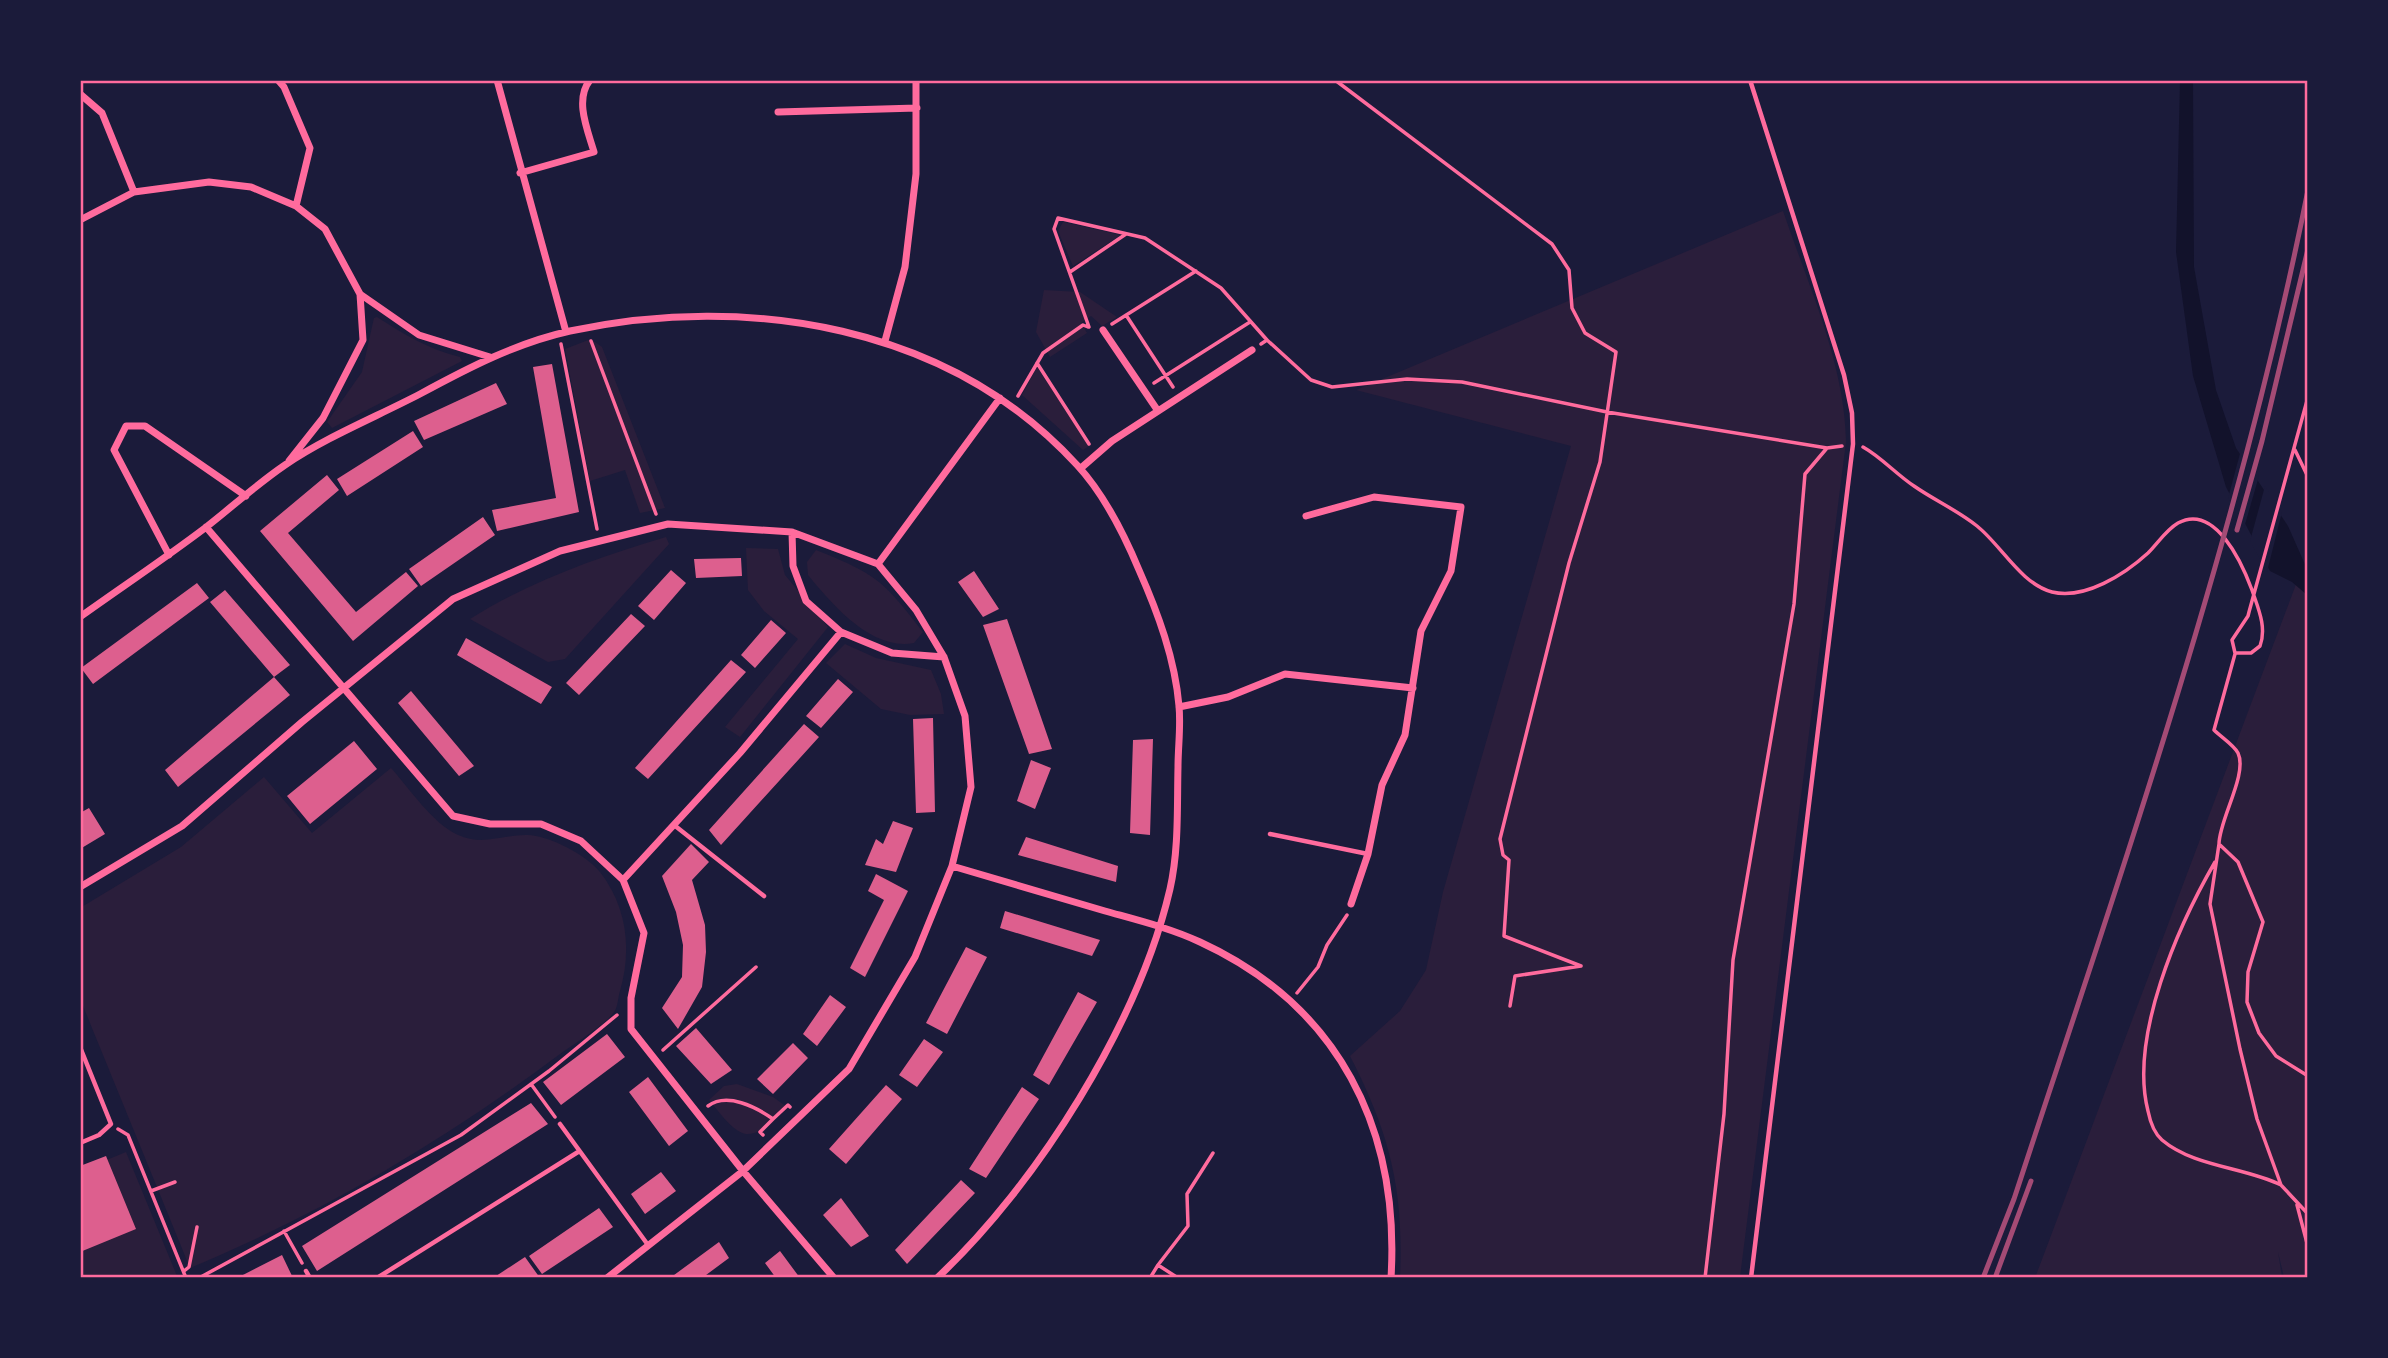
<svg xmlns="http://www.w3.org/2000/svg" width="2388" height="1358" viewBox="0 0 2388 1358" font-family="Jost,sans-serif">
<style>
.green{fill:#2a1e3b}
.water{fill:#12122b}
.pier{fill:#1b1b3a}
.building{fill:#dd5f8e}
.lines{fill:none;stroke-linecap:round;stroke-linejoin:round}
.path{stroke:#ff6b9d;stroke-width:3.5}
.service{stroke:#ff6b9d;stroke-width:4.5}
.minor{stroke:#ff6b9d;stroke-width:7}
.rail{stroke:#a44b75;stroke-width:5}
.neatline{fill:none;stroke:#ff6b9d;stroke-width:2.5}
</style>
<rect width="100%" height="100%" fill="#1b1b3a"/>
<path class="green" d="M1783,211C1808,285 1845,364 1846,442L1740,1277H1400C1404,1190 1390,1134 1350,1056L1400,1011L1426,970L1443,892L1571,446L1356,390Z
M1063,222L1121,235L1073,266L1058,231Z
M1044,290L1080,292L1117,317L1102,326L1091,316L1081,323L1087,333L1050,357L1036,332Z
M377,317C405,335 428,349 460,357L462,361L332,428L327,422L362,372L374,318Z
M591,339L602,347L665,508L640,513L625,470L590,481L565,349Z
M1037,367L1089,446L1083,450L1022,395Z
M666,537L669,544L565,659L548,662L470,619C532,580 597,558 666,537Z
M746,548L778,549L785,575L828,627L740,737L725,727L798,639L764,611L748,590Z
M816,550C876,574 883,580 923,632L914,643C871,651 832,604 808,575L807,562Z
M2298,579L2308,589L2307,1277H2284L2278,1252L2282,1277L2035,1278Z
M845,644L876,658L931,670L941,694L944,714L910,715L881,709L826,663Z
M391,768C410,789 432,823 458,835C482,846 502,835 526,835C546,834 587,855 600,872C627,907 632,949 620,991C618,997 618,1007 614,1012C605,1025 574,1044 560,1054C447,1139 321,1214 190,1268L81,1001L80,908L181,847L264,777L312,833Z
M737,1084L773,1097L787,1107C748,1147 742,1141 709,1100L724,1086Z
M126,1152L177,1276L173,1278L81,1277L80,1171Z"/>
<path class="water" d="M2180,81H2193L2194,267L2216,390L2236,448L2288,526L2307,569V595L2292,582L2270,571L2226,487L2193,376L2176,252Z"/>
<path class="pier" d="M2241,450L2259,476L2244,528L2228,498Z
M2265,486L2282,512L2267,572L2250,541Z"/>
<path class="building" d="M552,364L579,512L497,531L492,510L556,498L533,367Z
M496,383L507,404L424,440L414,421Z
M413,431L423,447L347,496L337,479Z
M327,475L339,490L288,533L356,612L406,572L418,586L353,641L260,531Z
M483,517L495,535L421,586L409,569Z
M741,558L742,576L696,578L694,559Z
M671,570L686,583L654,620L638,606Z
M974,571L999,609L983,617L958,582Z
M197,583L209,598L93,684L81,668Z
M225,590L290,665L274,677L210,602Z
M631,614L645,626L579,695L566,683Z
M1007,619L1052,749L1029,754L983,625Z
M771,620L786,633L755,668L741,655Z
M466,638L552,687L541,704L457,655Z
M731,660L746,672L648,779L635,768Z
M274,677L290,695L178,787L165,770Z
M838,679L853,692L821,728L806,716Z
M411,691L474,766L459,776L398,703Z
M933,718L935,812L916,813L913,719Z
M804,724L819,737L721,845L709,830Z
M1153,739L1150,835L1130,833L1133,740Z
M354,741L377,769L310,824L287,796Z
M1031,760L1051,768L1035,809L1017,801Z
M89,808L105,834L80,849V813Z
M893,821L913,828L896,872L865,865L876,839L883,844Z
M1026,837L1118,866L1116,882L1018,855Z
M691,844L709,862L692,880L705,925L706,952L702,987L678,1029L662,1008L682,977L683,945L676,912L662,876Z
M876,874L908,891L865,977L850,968L884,900L868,891Z
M1005,911L1100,940L1092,956L1000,928Z
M966,947L987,957L947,1034L926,1023Z
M1078,992L1097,1002L1049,1085L1033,1075Z
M830,995L846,1007L817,1046L803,1034Z
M696,1028L732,1070L711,1084L676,1046Z
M607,1034L625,1057L561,1105L543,1082Z
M924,1039L943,1052L917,1087L899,1075Z
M793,1043L808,1058L773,1094L757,1079Z
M648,1077L688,1131L669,1146L629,1092Z
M886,1085L902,1099L846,1164L829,1149Z
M1022,1087L1039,1099L986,1178L969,1169Z
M531,1103L548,1124L317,1271L302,1246Z
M106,1156L136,1229L80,1252V1166Z
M661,1172L676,1191L645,1214L631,1194Z
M961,1180L975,1193L907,1264L895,1250Z
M841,1198L869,1236L851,1247L823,1215Z
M599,1208L613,1227L542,1274L529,1256Z
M719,1242L729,1258L702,1278H670Z
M780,1251L800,1278H776L765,1263Z
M282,1255L293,1278H237Z
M525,1257L540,1278H493Z"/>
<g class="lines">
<path class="path" d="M1335,80L1552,244L1569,270L1572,308L1585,333L1616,352L1600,462L1569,563L1500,839L1503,855L1509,860L1504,936L1581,966L1515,976L1510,1006
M1070,272L1126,234
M1126,315L1173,387
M1112,324L1196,271
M1089,327L1054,229L1058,218L1145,238L1221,288L1267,340
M591,341L656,514
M561,344L597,529
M1261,344L1267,340L1311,380L1332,387L1407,379L1462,382L1607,412L1827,448L1842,446
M1037,363L1089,444
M1154,383L1250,322
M1018,396L1043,353L1083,325L1088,327
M1863,447C1881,457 1896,474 1914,486C1934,500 1957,510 1977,526C2001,545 2021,584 2052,592C2085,600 2125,574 2148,553C2158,543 2166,530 2178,523C2215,503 2242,563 2252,590C2258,608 2267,627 2260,646L2251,653H2235L2232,640L2248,616L2249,612L2308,397
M2295,450L2308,477
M2235,654L2214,730C2221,737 2234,745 2238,753C2248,774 2219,820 2219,844L2238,862L2263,922L2248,972L2247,1002L2259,1033L2276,1056L2308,1076
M2219,844L2210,904L2240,1049L2257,1119L2281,1185L2308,1214
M2215,862C2178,926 2129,1037 2148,1111C2150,1121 2154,1133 2162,1140C2194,1167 2244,1167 2281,1185
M1297,993L1318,967L1327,945L1347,915
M663,1050L756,967
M531,1084L555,1117
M708,1106C727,1092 756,1107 773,1119L788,1105L790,1107
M118,1129L128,1135L186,1278
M763,1135L760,1132L773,1119
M151,1191L175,1182
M2297,1205L2308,1247
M284,1231L302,1263
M1158,1265L1188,1226L1187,1194L1213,1153
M184,1271L189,1267L197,1227
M199,1278L461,1135L549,1071L617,1015
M1150,1278L1158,1265L1178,1278
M1705,1278L1724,1114L1733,960L1794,604L1805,474L1827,448"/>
<path class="service" d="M1750,80L1844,375L1852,413L1853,444L1751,1278
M674,825L764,896
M1270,834L1368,854
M80,1047L111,1124L99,1135L80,1143
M560,1124L648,1245
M306,1271L310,1278
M377,1278L578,1152"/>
<path class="minor" d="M278,80L284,87L310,148L296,206
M497,80L566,332
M80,94L102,113L134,192
M778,112L917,108
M520,173L594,152C588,131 574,100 590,80
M80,220L134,192L209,182L251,187L296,206L325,229L360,294L419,335L490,357
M1103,330L1158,411
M885,341L905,267L916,174V80
M289,461L323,418L363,340L360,294
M1081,468L1112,441L1252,350
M1306,516L1374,497L1461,507L1451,571L1421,631L1405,735L1382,785L1368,854L1351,904
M206,527L453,816L490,824H541L581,841L623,880L644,933L631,998V1029L743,1171L834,1278
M792,532L793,566L806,601L841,632L892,653L944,657
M169,555L114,450L126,426H145L246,496
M878,564L1000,398
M80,617C122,587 164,559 205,528C232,507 257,484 285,465C326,437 376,417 420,394C468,368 516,343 570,331C748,293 949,325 1077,465C1104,494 1124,534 1139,570C1158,613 1175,659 1179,706C1181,726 1178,747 1178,767C1177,807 1179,849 1170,889C1139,1022 1037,1185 937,1278
M1179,707L1228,697L1285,674L1413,688
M952,866C1003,881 1054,896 1105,911C1137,920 1170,928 1200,942C1339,1006 1400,1129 1391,1278
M623,880L740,753L841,632
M80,887L182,826L302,722L453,599L560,551L668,524L792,532L878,564L916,610L944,657L965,716L971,787L952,866L915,957L849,1069L743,1171L607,1278"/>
<path class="rail" d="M2237,530L2262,441L2308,249
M1983,1278L2014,1199C2123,866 2239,535 2308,190
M1995,1278L2031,1181"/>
</g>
<rect width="2388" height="1358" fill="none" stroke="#1b1b3a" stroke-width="164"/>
<rect x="82" y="82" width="2224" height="1194" class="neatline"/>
</svg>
